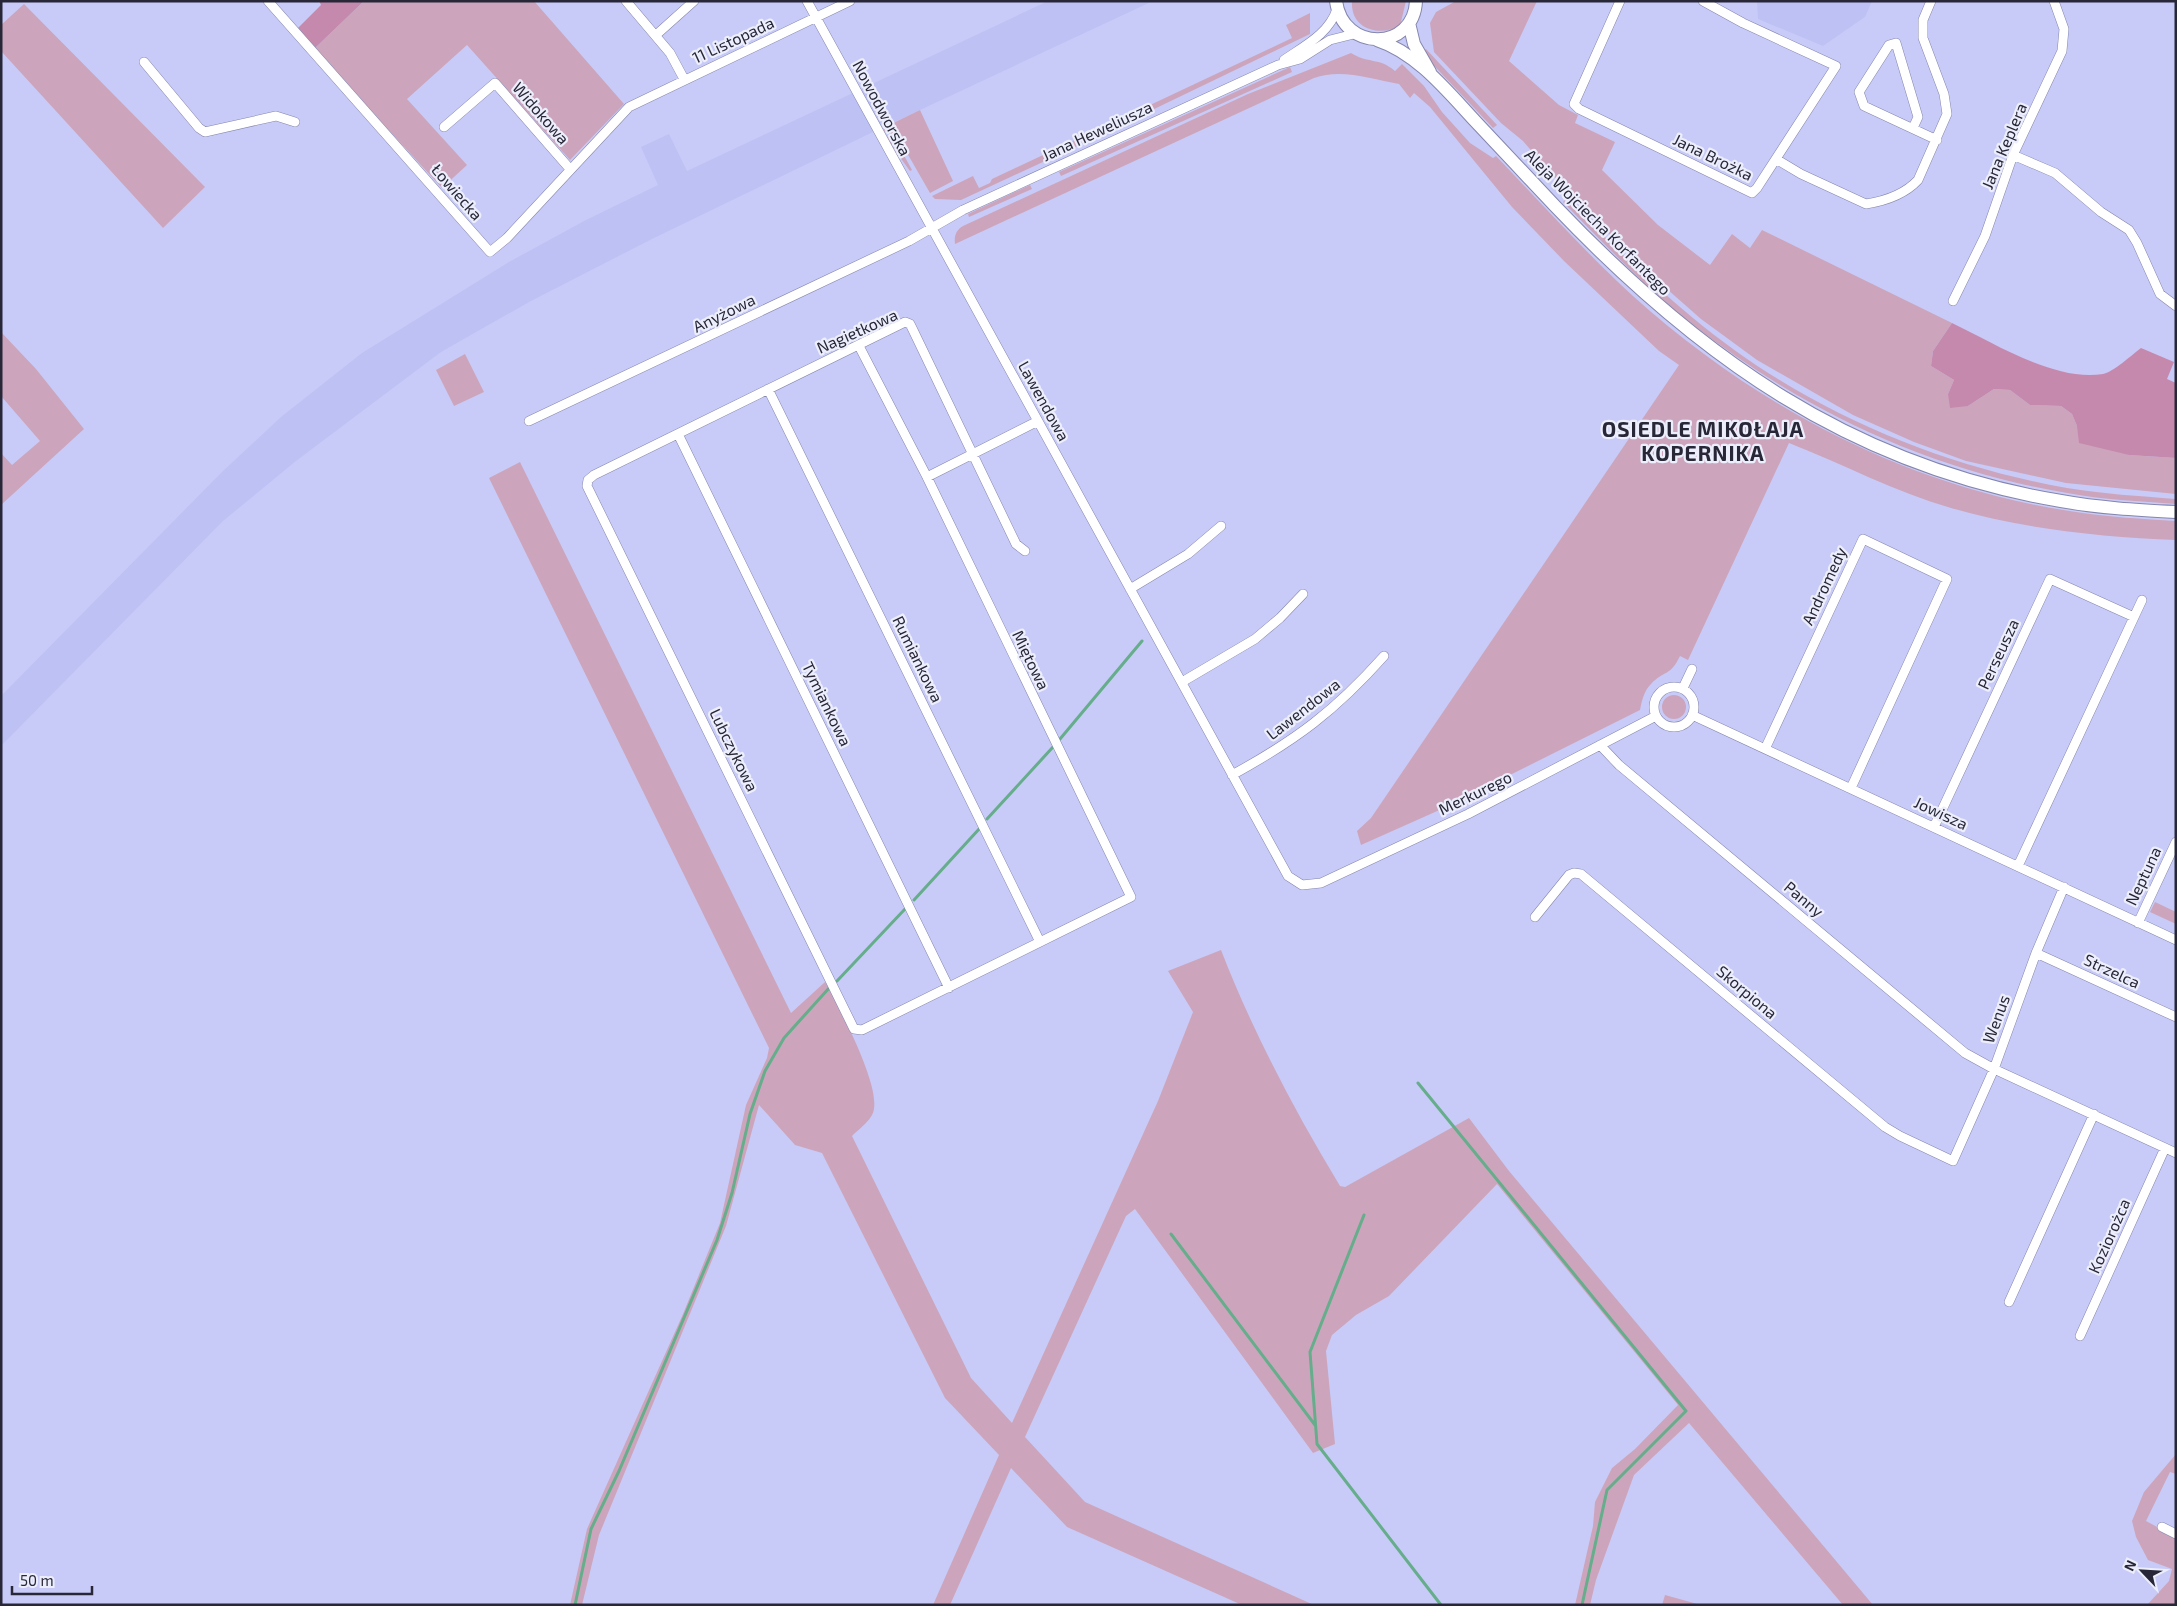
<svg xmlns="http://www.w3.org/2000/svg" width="2177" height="1606" viewBox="0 0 2177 1606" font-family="'Exo 2',sans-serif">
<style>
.built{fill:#bec1f4}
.green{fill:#cca5bc}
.forest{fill:#c689ae}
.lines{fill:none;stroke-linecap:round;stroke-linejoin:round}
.stream{stroke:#65ad8b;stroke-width:3}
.minor-casing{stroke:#8486ae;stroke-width:10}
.secondary-casing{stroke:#8486ae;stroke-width:14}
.minor{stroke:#fff;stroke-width:9}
.secondary{stroke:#fff;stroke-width:12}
.labels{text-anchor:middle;stroke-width:4.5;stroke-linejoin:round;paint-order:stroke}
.street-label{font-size:16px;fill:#272738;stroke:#edeefc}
.district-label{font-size:21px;font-weight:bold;letter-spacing:1px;fill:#272738;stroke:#edeefc}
</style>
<rect width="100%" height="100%" fill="#c8cbf7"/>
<path class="built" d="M1048,1H1153L873,132L652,239L529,302L441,352L296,461L223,521L1,746V696L222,472L281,417L362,353L509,262L586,220L658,185L641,147L669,134L687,171Z
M1757,1H1872L1865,17L1823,46L1758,19Z"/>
<path class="green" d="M364,1H534L624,104L570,160L467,45L407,99L467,165L442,188L314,49Z
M1352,1H1406L1400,26C1379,37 1350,29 1352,1Z
M1456,1H1537L1509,61L1559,105L1578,115L1575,123L1615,142L1602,170L1658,225L1710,265L1732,234L1750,248L1762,230L1952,323L1933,351L1931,366L1954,380L1948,394L1968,406L1994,389L2010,390L2030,405L2061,406L2072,414L2077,426L2129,455L2176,458V494L2066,483L1966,461L1914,442L1853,415L1757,360L1701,319L1642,267L1573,198L1523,141L1501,123L1434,52L1430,23L1436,12Z
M24,4L205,187L163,228L1,51V25Z
M1310,13V34L1148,112V106L1292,38L1286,25Z
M1426,49L1497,125L1493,128L1422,53Z
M1351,53C1368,64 1379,57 1395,71L1402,64L1424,86L1442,112L1470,143L1493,158L1496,156C1541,203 1585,252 1633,296C1758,408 1909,488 2076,512C2109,517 2143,519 2176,521V540C2100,537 2023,529 1951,508C1895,492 1843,464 1789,443L1688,660L1680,656C1670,677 1664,670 1651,684C1644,691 1642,700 1640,710L1444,808L1361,845L1357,831L1371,818L1679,365L1659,351L1564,261L1512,207L1430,107L1414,93L1410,98L1399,84C1371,79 1341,68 1314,78L955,244C954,236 956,230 963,226L1248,94Z
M1290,67L1292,72L1061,176L1059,172Z
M920,110L953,181L930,193L899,139L885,132L883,128Z
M1132,113L1138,118L961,200L935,199L932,196L973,176L979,188L990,183L992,179Z
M884,135L896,141L912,170L910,171Z
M1030,185L1032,189L969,217L968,214Z
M1567,198C1607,240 1648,281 1693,318C1800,407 1931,464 2067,488C2103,494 2139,496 2176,499V504C2139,501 2103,500 2067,493C1929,470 1802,410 1692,324C1645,287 1604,244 1563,202Z
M1,332L36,369L84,429L1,505V453L12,465L40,441L1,396Z
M465,354L484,392L454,406L436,370Z
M520,462L791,1013L825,982L833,994C844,1019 882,1089 873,1113C870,1121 858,1130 852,1136L971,1378L1012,1423L1158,1101L1193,1012L1168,971L1221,950C1253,1032 1294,1110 1340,1186L1345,1187L1469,1118L1509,1171L1873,1605H1843L1689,1423L1634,1475L1596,1580L1590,1605H1575L1593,1526L1595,1502L1612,1468L1635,1449L1678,1405L1497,1184L1389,1296L1356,1315L1332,1335L1326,1351L1335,1444L1313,1453L1135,1209L1126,1216L1025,1437L1085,1502L1314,1605H1242L1067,1527L1011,1468L950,1605H933L999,1455L945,1398L822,1153L795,1145L759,1105L726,1226L599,1535L582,1605H570L587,1529L683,1314L720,1223L746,1105L767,1058L769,1048L489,478Z
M1662 707a12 12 0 1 1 24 0a12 12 0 1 1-24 0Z
M2155,902L2176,912V924L2150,912Z
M2176,1454V1474L2170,1472L2146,1521L2176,1537V1605H2147L2169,1581L2172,1569L2148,1560L2136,1537L2132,1521L2144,1492Z
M1665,1595L1701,1605H1662Z"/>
<path class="forest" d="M319,1H364L314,49L297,29L321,5Z
M1952,323C1994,343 2055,382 2103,374C2112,373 2133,354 2141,348L2174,362L2167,379L2176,383V458L2129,455L2079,443L2077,426L2072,414L2061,406L2030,405L2010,390L1994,389L1968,406L1950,408L1948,394L1954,380L1931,366L1933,351Z"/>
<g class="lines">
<path class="stream" d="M1060,739L1142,641
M987,819L1053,747
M914,900L980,828
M837,981L905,909
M1418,1083L1686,1411L1607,1490L1582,1605
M1364,1215L1310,1352L1317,1444L1441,1605
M1171,1234L1315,1425
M575,1605L591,1529L619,1471L717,1240L732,1193L750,1114L765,1071L784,1038L830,987"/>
<g class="minor-casing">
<path id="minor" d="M268,1L490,252L507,238L629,107L850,1
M626,1L670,53L684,79
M807,1L1288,876L1302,885L1321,883L1468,814L1656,716
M1620,1L1574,104L1579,109L1752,193L1757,188L1836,66L1743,23L1703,1
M656,35L694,1
M1284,60C1304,46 1329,34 1337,9
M144,62L199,128L205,132L276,116L295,122
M444,127L495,83L570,169
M1913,128L1918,117L1896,43L1889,45L1859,92L1864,106L1937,140
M2013,155L2055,173L2101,212L2129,230L2137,243L2160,294L2176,306
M1776,159L1801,174L1866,204C1885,201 1905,194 1918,180L1947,114L1944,94L1923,38V20L1931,1
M1953,301L1985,236L2013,155L2062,51L2064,29L2054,1
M859,346L927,477L1131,897L862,1030L854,1029L587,486L588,480L594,475L905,322L910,324L913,330L1016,544L1025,551
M768,389L1040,942
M529,421L909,241L963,210L1278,65L1300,59L1330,40L1354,34
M678,434L949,988
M927,477L1038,421
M1130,589L1188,554L1221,526
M1182,682L1255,639L1280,618L1303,594
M1654 707a20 20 0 1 1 40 0a20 20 0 1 1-40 0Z
M1683,688L1692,669
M1692,715L2176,940
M1600,745L1619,765L1965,1053L1994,1069L2176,1153
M1765,749L1863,539L1947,579L1851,788
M1232,775C1296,740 1335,711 1384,656
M1934,827L2050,579L2134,617
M2018,866L2142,600
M1535,917L1569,875L1574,873L1581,874L1885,1127L1900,1136L1953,1161L1994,1069L2036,953L2064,887
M2138,923L2176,842
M2036,953L2176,1017
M2009,1302L2094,1114
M2080,1336L2165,1148
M2162,1527L2176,1534"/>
</g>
<g class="secondary-casing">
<path id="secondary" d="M1336,1C1343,53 1414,51 1416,1
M1409,23L1414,44L1430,72
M1377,40C1417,53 1448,92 1476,122C1502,150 1529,178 1555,206C1699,357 1851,466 2061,501C2099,508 2137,510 2176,512"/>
</g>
<use href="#minor" class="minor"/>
<use href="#secondary" class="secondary"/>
</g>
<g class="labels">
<g class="street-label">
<text transform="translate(733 40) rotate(-25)" y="6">11 Listopada</text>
<text transform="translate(882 108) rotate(62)" y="6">Nowodworska</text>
<text transform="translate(541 113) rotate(49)" y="6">Widokowa</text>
<text transform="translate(1097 131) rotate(-25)" y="6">Jana Heweliusza</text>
<text transform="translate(2004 146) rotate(-67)" y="6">Jana Keplera</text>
<text transform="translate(1713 157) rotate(26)" y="6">Jana Brożka</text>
<text transform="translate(457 192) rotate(49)" y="6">Łowiecka</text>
<text transform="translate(1598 222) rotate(45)" y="6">Aleja Wojciecha Korfantego</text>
<text transform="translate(724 313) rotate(-26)" y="6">Anyżowa</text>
<text transform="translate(857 331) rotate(-24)" y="6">Nagietkowa</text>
<text transform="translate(1044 401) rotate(61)" y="6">Lawendowa</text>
<text transform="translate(1824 586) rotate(-65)" y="6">Andromedy</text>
<text transform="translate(1998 654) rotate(-65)" y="6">Perseusza</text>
<text transform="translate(918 659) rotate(64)" y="6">Rumiankowa</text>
<text transform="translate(1031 660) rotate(64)" y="6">Miętowa</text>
<text transform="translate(827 704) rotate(64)" y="6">Tymiankowa</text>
<text transform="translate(1303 709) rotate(-38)" y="6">Lawendowa</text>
<text transform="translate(734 750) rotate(64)" y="6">Lubczykowa</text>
<text transform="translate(1475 793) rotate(-26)" y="6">Merkurego</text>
<text transform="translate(1941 813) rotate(25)" y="6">Jowisza</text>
<text transform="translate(2143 876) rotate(-65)" y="6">Neptuna</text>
<text transform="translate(1804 899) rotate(40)" y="6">Panny</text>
<text transform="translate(2112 971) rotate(25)" y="6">Strzelca</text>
<text transform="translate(1747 992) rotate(40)" y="6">Skorpiona</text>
<text transform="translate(1996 1019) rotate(-70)" y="6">Wenus</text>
<text transform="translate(2109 1236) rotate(-66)" y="6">Koziorożca</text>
</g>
<g class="district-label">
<text x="1703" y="437">OSIEDLE MIKOŁAJA<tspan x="1703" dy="24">KOPERNIKA</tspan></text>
</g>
</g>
<rect width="2177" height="1606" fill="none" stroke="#272738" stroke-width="5"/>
<g transform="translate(2142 1571) rotate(295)" stroke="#edeefc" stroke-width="4" paint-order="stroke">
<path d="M0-4L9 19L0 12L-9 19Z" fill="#272738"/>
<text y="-8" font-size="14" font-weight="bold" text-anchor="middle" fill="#272738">N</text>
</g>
<path d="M12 1586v8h80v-8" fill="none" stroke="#272738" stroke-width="2.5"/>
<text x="20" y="1586" font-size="15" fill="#272738" stroke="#edeefc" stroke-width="4" paint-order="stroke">50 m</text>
</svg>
